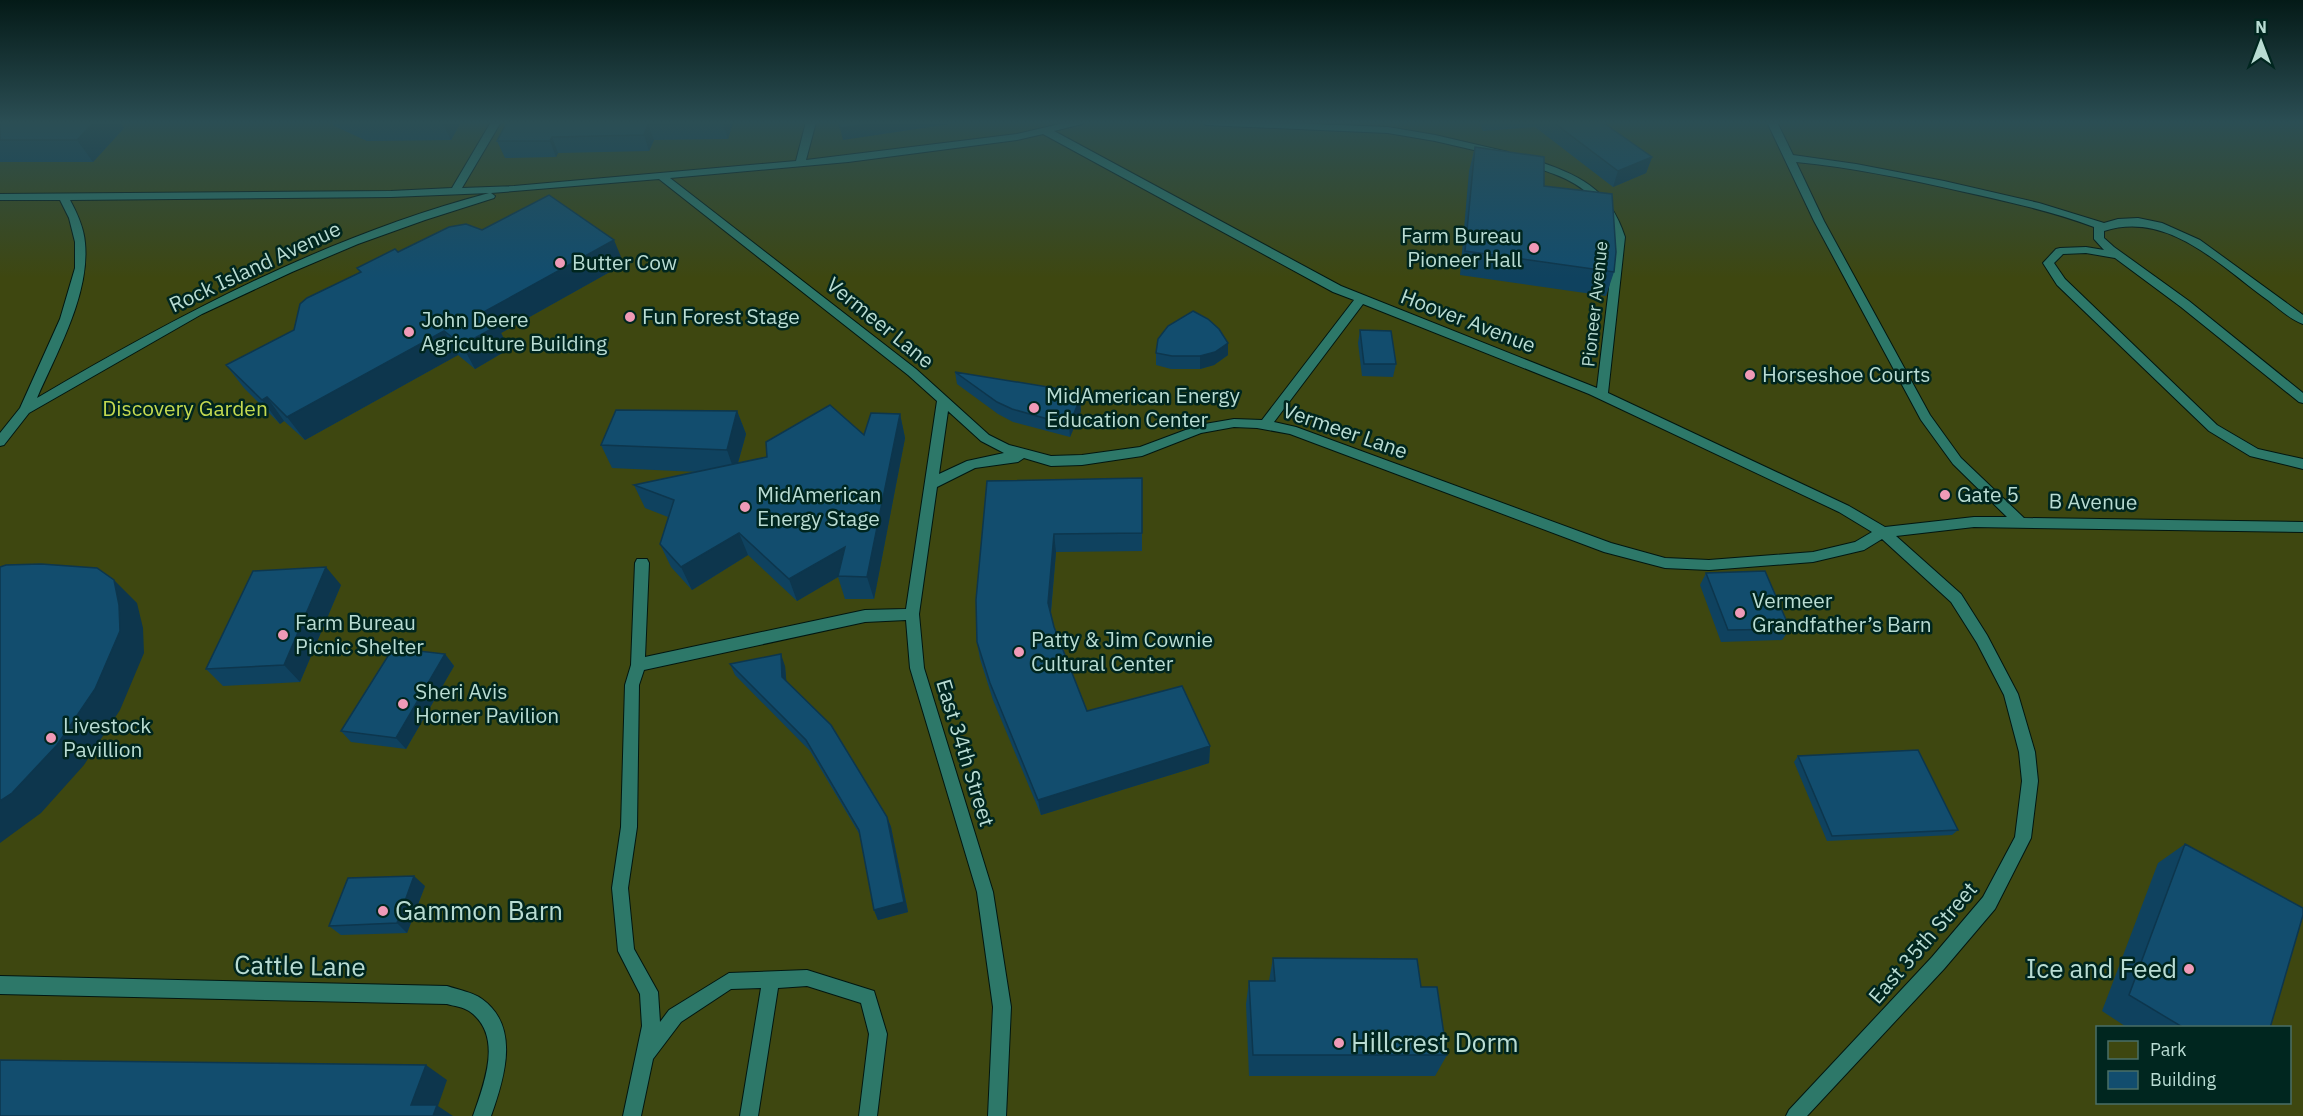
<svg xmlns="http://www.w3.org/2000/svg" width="2303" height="1116" viewBox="0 0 2303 1116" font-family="'IBM Plex Sans',sans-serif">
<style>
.green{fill:#3e4710;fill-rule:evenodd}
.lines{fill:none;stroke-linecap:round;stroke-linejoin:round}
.service-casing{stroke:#011611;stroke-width:2}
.service{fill:#2d7869;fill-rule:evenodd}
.wall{fill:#0f425f}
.shaded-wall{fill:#0d364d}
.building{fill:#124d6e;stroke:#0d364d;stroke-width:1.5}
.poi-dot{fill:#f09ab7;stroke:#00261f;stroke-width:2}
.labels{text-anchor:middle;stroke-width:5;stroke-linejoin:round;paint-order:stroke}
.far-street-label{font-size:18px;fill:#b9dcd3;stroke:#00261f}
.poi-label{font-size:21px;fill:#b9dcd3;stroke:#00261f;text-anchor:start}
.street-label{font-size:21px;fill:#b9dcd3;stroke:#00261f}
.park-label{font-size:21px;fill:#c4da50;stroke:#00261f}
.near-poi-label{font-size:26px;fill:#b9dcd3;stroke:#00261f;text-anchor:start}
.near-street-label{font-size:26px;fill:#b9dcd3;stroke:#00261f}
</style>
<rect width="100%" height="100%" fill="#073029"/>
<path class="green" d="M0,122H2303V1116H0ZM2098,1028H2290V1102H2098Z"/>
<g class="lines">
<g class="service-casing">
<path id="service" d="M491,122H501L462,188L514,186L796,161L806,122H816L806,160L1017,134L1068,122H1084L1082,124L1054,131L1341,286L1597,388L1615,237C1604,204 1586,186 1554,174C1544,170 1531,167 1523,161L1528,158L1532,159C1578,175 1609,187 1625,237L1608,393L1849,506L1885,527L1974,517H2007L1953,464L1921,420L1814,221L1767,122H1777L1793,155L1856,164L1944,181L2039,203L2104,223L2118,219L2138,218L2162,223L2200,240L2303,315V324C2291,320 2279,309 2269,301C2220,266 2168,210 2104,231V238L2114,247L2189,301L2303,393V403L2299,402L2181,307L2115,258L2086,253L2063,254L2054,263L2065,279L2217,425L2258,449L2303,459V469L2250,456L2209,431L2057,285L2043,263L2056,249L2060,248L2086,247L2104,250L2094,239V227C2051,211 2005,201 1960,191C1906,179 1851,167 1796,162L1824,221L1930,415L1961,458L2024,518L2303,522V532L1974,527L1896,536L1961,594L1987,635L2018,694L2035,752L2038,781L2031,838L1995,909L1944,969L1807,1116H1786L1789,1110L1932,957L1983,897L2015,837L2022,781L2019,752L2004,695L1977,643L1951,602L1882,539L1864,550L1813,562L1709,570L1665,568L1604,552L1290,434L1257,428L1234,427L1201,433L1142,456L1082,465L1051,466L1024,458L1018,462L975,468L937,487L919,614L924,668L993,892L1011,1007L1006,1116H988L993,1007L977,892L910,668L906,620L865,622L644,670L639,685L637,827L628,888L634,949L658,992L660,1022L669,1010L729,973L807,970L874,991L887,1034L877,1116H859L869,1034L861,1003L807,986L778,988L758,1116H740L761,988L731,989L681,1022L653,1059L641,1116H623L642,1026L640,994L618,951L612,888L621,827L625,685L631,665L635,563L637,559H647L649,563L645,657L865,610L906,609L937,401L908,375L659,179L491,193L495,196L494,198L425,220L358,244L292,272L202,314L29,413L4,445L0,446V433L20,408L60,319L75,268V242L69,218L60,200H0V194L391,191L452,188ZM1043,134L1333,292L1354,300L1262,420L1234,419L1199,425L1140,447L1082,455L1051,456L1009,445L989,435L916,369L670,178L848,162L1017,140ZM489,193C327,236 180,314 37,398C57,352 90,294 85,243C84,228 77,213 70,200L391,197ZM1363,304L1589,394L1839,512L1872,532L1855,542L1813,552L1709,560L1665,558L1611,543L1296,427L1274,422ZM948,411L981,441L1004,453L967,461L939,474Z
M1201,122H1264L1388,127L1435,135L1508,152L1509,154L1504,157L1435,141L1388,133L1206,125Z
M0,976L447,986C459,990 472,992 482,999C521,1027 504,1079 491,1116H473C484,1084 504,1035 469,1011C463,1007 454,1006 447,1004L0,994Z"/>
</g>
<use href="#service" class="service"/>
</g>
<path class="wall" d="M0,122L124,128L93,162H0Z
M331,122H461L451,140L367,141L334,126Z
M507,122H733L728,139L654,140L649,151L558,153L556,157L505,158L497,141Z
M1479,122H1602L1652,157L1646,173L1613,187L1535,127L1483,131Z
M1475,147L1544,186L1614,272L1606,296L1460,275L1469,171Z
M482,230L624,264L501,333L509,349L475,369L458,355L305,440L284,421L280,424L244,388L226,365L294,330L360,272L357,268L398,252Z
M1360,330L1396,364L1393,377L1362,376L1358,343Z
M1228,343V355L1214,365L1200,369H1171L1156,365V353Z
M955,372L1079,392L1081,411L1070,437L1013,422L998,414L957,384Z
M737,411L746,434L738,463L864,435L900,414L905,438L874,599H845L838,577L797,601L748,555L692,590L671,567L660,544L668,517L645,508L634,485L698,472L612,468L601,445Z
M1142,478V551L1056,552L1051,613L1054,627L1087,711L1210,746L1209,763L1041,815L993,700L980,659L977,642L987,481Z
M1706,573L1790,629L1782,640L1721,642L1700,585Z
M341,585L300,682L223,686L206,669Z
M445,654L454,666L406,749L351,742L341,731Z
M730,664L785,666L786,681L887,817L891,827L908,912L878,920L874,910L860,835L810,751L735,675Z
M1798,756L1958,830L1952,835L1827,841L1794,762Z
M2185,844L2270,1028H2128L2102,1011L2158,863Z
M425,886L407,933L341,935L329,926Z
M1273,958L1421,987L1447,1055L1435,1076H1249L1246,1004L1249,981H1269Z"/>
<path class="shaded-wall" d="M94,122H120L124,128L93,162L77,140Z
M442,122H461L451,140Z
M723,122H733L728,139L723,123Z
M886,122H950V124L843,140L840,128Z
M648,124L654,140L649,151L644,135Z
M552,137L558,153L556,157L550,141Z
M1652,157L1646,173L1613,187L1618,171Z
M614,240L624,264L501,333L509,349L475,369L462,345L482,313Z
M444,331L458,355L305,440L287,417Z
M1228,343V355L1214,365L1200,369V356Z
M1079,392L1081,411L1070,437L1069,425Z
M267,397L284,421L280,424L262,400Z
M737,411L746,434L735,473L727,450Z
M900,414L905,438L874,599L867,577Z
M739,533L748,555L692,590L681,567Z
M1054,534L1056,552L1050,620L1048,603Z
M845,547L838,577L797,601L789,579Z
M326,567L341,585L300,682L284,665Z
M114,580L137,603L143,628L144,653L120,710L84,765L41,813L0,843V801Z
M445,654L454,666L406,749L396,738Z
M781,654L785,666L787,688L782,677Z
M1210,746L1209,763L1041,815L1038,800Z
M887,817L891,827L908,912L878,920L874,910Z
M414,876L425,886L407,933L397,923Z
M426,1065L447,1080L438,1106L453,1116H428L411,1105Z"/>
<path class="building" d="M0,122H94L77,140H0Z
M355,122H442L357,123Z
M507,122H723V123L648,124L644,135L552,137L550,141H497Z
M839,122H886L840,128Z
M1553,122H1602L1652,157L1618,171Z
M1475,147L1544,157V186L1612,194L1616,252L1614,272L1465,251Z
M549,195L614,240L482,313L497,326L462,345L444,331L287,417L267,397L262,400L226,365L294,330L300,304L307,298L361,272L357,268L395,249L398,252L449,227L466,224L482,230Z
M1193,311L1208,319L1219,329L1228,343L1215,352L1200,356H1172L1156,353L1158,339L1168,326Z
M1360,330L1391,331L1396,364H1364Z
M955,372L1079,392L1077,398L1080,399L1069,425L1012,409L997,402Z
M830,405L864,435L871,413L900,414L867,577L838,576L845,547L789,579L739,533L681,567L660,544L674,500L634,485L767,457L766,442Z
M616,410L737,411L727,450L601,445Z
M1142,478V533L1054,534L1048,603L1054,627L1087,711L1182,686L1210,746L1038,800L990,683L977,642L976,600L987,481Z
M41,564L97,568L114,580L119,605L120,631L95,689L57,745L12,793L0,801V567L6,565Z
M326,567L284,665L206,669L253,571Z
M1765,571L1790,629L1728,630L1706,573Z
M393,648L445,654L396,738L341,731Z
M781,654L782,677L831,725L887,817L904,902L874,910L859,830L806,740L730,664Z
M1918,750L1958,830L1832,836L1798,756Z
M2185,844L2303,908V915L2270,1028H2184L2129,995Z
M414,876L397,923L329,926L348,878Z
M1273,958L1417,959L1421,987H1437L1447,1055H1253L1249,981H1275Z
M0,1060L426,1065L411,1105H437L433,1116H0Z"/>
<linearGradient id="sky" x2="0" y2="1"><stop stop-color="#041a17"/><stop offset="0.44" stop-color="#2b4e54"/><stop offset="1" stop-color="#2b4e54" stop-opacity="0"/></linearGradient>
<rect width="2303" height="278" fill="url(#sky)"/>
<g class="poi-dot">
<circle cx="1534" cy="248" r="6"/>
<circle cx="560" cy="263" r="6"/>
<circle cx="630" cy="317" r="6"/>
<circle cx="409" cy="332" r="6"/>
<circle cx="1750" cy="375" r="6"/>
<circle cx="1034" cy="408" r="6"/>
<circle cx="1945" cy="495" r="6"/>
<circle cx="745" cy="507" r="6"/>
<circle cx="1740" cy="613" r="6"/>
<circle cx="283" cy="635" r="6"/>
<circle cx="1019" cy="652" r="6"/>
<circle cx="403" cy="704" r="6"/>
<circle cx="51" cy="738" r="6"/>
<circle cx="383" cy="911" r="6"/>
<circle cx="2189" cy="969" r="6"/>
<circle cx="1339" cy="1043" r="6"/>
</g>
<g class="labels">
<g class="far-street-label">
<text transform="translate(1595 304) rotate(-84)" y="6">Pioneer Avenue</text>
</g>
<g class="poi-label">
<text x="1522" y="243" text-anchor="end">Farm Bureau<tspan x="1522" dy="24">Pioneer Hall</tspan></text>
<text x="572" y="270">Butter Cow</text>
<text x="642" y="324">Fun Forest Stage</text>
<text x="421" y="327">John Deere<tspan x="421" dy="24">Agriculture Building</tspan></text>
<text x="1762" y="382">Horseshoe Courts</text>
<text x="1046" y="403">MidAmerican Energy<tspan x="1046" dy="24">Education Center</tspan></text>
<text x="757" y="502">MidAmerican<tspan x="757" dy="24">Energy Stage</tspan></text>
<text x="1957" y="502">Gate 5</text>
<text x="1752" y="608">Vermeer<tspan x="1752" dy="24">Grandfather’s Barn</tspan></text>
<text x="295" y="630">Farm Bureau<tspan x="295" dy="24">Picnic Shelter</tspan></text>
<text x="1031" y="647">Patty &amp; Jim Cownie<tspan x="1031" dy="24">Cultural Center</tspan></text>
<text x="415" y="699">Sheri Avis<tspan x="415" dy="24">Horner Pavilion</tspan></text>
<text x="63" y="733">Livestock<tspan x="63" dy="24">Pavillion</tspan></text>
</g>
<g class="street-label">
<text transform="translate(255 267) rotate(-25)" y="7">Rock Island Avenue</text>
<text transform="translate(1468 321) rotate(21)" y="7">Hoover Avenue</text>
<text transform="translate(880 323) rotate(39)" y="7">Vermeer Lane</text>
<text transform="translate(1345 431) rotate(19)" y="7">Vermeer Lane</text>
<text transform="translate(2093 502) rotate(1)" y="7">B Avenue</text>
<text transform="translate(965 753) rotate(73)" y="7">East 34th Street</text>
<text transform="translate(1923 943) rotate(-49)" y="7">East 35th Street</text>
</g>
<g class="park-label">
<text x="185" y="416">Discovery Garden</text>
</g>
<g class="near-poi-label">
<text x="395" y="920">Gammon Barn</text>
<text x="2177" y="978" text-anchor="end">Ice and Feed</text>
<text x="1351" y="1052">Hillcrest Dorm</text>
</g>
<g class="near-street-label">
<text transform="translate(300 966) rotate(1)" y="9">Cattle Lane</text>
</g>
</g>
<rect x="2096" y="1026" width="195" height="78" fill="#00261f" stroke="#4a6f67" stroke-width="1.5"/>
<rect x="2108" y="1041" width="30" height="18" fill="#3e4710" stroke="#4a6f67" stroke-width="1.5"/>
<text x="2150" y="1056" font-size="18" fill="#b9dcd3">Park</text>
<rect x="2108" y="1071" width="30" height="18" fill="#124d6e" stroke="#4a6f67" stroke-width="1.5"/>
<text x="2150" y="1086" font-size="18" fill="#b9dcd3">Building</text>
<g transform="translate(2261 42)" stroke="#00261f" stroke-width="4.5" paint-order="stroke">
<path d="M0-4.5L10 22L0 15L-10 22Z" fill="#b9dcd3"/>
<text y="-9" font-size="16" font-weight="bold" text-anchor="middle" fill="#b9dcd3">N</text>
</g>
</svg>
